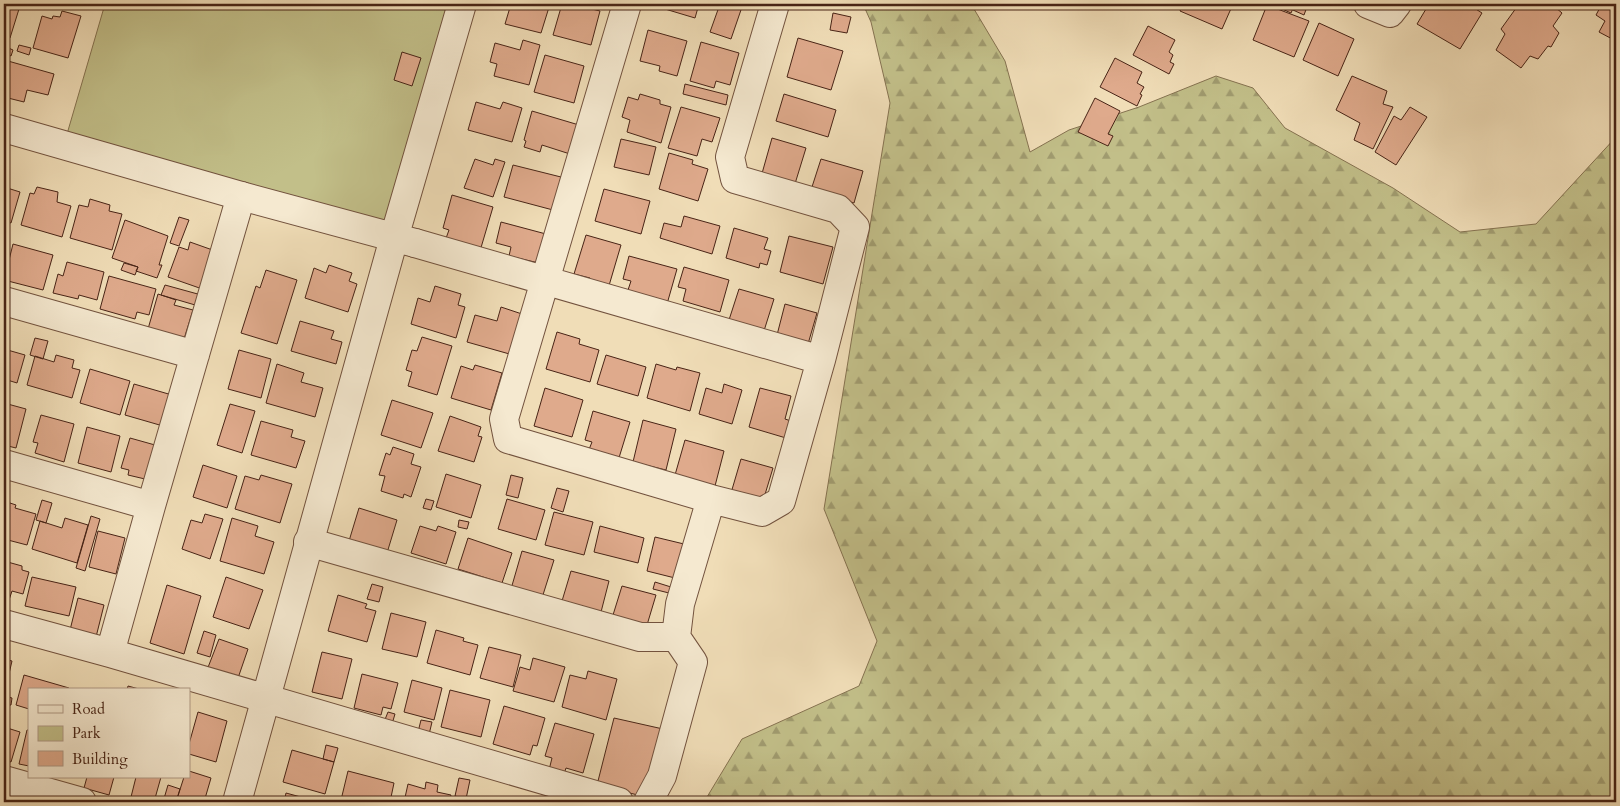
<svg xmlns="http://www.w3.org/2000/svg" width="1620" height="806" viewBox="0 0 1620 806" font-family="Cardo,serif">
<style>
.forest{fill:url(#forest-firs);stroke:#857250}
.green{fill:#c2bf89;stroke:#857250}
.building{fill:#dfaa8c;stroke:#482416}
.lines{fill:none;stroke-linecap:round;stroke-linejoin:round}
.minor-casing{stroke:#72523e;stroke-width:30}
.tertiary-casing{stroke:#72523e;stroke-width:30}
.minor{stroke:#f5e9d0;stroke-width:28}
.tertiary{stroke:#f5e9d0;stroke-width:28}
</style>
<defs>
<pattern id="forest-firs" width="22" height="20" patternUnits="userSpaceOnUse" patternTransform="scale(1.25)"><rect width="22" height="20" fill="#c2bf89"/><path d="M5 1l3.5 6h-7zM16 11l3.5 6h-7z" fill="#a09b6f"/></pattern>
</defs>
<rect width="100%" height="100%" fill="#f0ddb7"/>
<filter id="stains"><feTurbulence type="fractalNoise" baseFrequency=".004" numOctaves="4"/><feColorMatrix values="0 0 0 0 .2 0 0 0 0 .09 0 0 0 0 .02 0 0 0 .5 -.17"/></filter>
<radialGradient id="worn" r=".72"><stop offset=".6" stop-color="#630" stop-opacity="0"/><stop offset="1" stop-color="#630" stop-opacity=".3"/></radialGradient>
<path class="forest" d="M863,4H971L1005,61L1030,152L1069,130L1139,107L1216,76L1253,88L1285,128L1393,188L1460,232L1536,224L1616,137V802H704L742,739L859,686L877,641L824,509L890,103L871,22Z"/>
<path class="green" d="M105,4H453L392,225L67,134Z"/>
<path class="building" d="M4,4H14L13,7L19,9L10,38L4,36Z
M511,4H550L541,33L505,24Z
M562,4H572L600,11L591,45L553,35Z
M597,4H621L619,12Z
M656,4H699L695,18L655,6Z
M720,4H743L731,39L710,32Z
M1164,4H1178L1176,9Z
M1183,4H1233L1222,29L1180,11Z
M1271,4H1295L1291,13Z
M1295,4H1308L1304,15L1293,10Z
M1429,4H1468L1482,13L1460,49L1417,24Z
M1519,4L1524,5L1525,4H1557L1555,7L1562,13L1553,26L1559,33L1551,47L1548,46L1538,59L1530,56L1521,68L1496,50L1505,34L1501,29Z
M1602,4L1609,7L1611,4H1616V41L1599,32L1605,21L1596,15Z
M1267,5L1309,21L1294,57L1253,40Z
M62,11L81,16L68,58L33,48L42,16L52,19L53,16L60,17Z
M833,13L851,17L847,33L830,30Z
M1319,23L1354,39L1338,76L1303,60Z
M1148,26L1175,40L1169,52L1173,55L1170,62L1174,64L1169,74L1133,55Z
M648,30L687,41L677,76L659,71L660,66L640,61Z
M798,38L843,51L831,90L787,77Z
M523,40L540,45L529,85L494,76L497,64L490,62L495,43L520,50Z
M701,42L739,53L730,85L716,81L714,88L690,81Z
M19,45L31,48L29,55L17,51Z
M4,46L13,50L11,56L4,53Z
M402,52L421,58L412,86L394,80Z
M545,55L584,66L574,103L534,92Z
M1115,58L1142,72L1137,83L1144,87L1140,94L1142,95L1137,106L1100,87Z
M8,61L54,74L48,95L27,90L24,102L4,97V77Z
M1352,76L1387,91L1383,104L1393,107L1373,149L1354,140L1360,123L1336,110Z
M685,84L728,95L726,105L683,94Z
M640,94L660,100V104L671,107L661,143L627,132L630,120L622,117L628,97L638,100Z
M784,94L836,110L828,137L776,121Z
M1095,98L1120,111L1108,134L1113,136L1108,146L1078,132Z
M476,102L500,109L503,102L522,108L512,142L468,130Z
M681,107L720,118L712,142L702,139L697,156L668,148Z
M1410,107L1427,117L1396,165L1375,152L1394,116L1401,120Z
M532,111L579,125L570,154L542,145L540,152L524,147L526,141L524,140Z
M772,138L806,148L794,187L761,177Z
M621,139L656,147L649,175L614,167Z
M669,153L693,160L692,164L708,169L698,201L659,189Z
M475,159L493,165L495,159L505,162L493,197L464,188Z
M821,159L863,171L854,203L811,190Z
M513,165L561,177L553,210L504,197Z
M4,187L20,192L11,223L4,221Z
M37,187L58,192L57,202L71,206L62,237L21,225L30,193L34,194Z
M604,189L650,201L641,234L595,221Z
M452,195L493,207L480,251L445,241L449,230L443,228Z
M90,199L110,205L109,211L122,214L112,250L70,238L79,205L88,207Z
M684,216L720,226L712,254L660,238L664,223L681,227Z
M179,217L189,220L179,246L170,243Z
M125,220L168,236L159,265H162L157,278L136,271L138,267L112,258Z
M501,222L546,234L539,263L509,256L511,247L496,243Z
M734,228L768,238L764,249L771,251L767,265L760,263L759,268L726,258Z
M586,235L621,245L608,289L588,283L590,278L574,274Z
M789,236L833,247L823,284L780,272Z
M190,242L221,253L208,291L168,277L179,247L188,250Z
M13,244L53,255L43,290L4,280Z
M629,256L677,269L667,304L627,293L631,281L623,279Z
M67,262L104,272L97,300L79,295L78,299L53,293L58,274L63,276Z
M124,263L138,267L135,275L121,270Z
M329,265L352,273L349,281L357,284L348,312L305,298L314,268L326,273Z
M684,267L729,280L720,312L683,301L686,289L678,287Z
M266,270L297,280L277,344L241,333L256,286L260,288Z
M109,276L156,289L149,315L137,312L135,319L100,309Z
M165,285L205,296L202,307L161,295Z
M435,286L461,294L458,305L465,307L456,338L411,324L418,298L430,302Z
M739,289L774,299L763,334L728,323Z
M158,294L176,300L174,305L193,310L184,339L148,329Z
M785,304L817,313L808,344L777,335Z
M501,307L525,315L513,355L467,342L475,315L497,321Z
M300,321L334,331L331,339L342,342L336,364L291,351Z
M557,332L580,339L579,344L599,350L590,382L546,369Z
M422,337L452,346L437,395L408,386L412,372L406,370L412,350L417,351Z
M35,338L48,341L43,359L30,355Z
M4,349L25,355L17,383L4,379Z
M239,350L271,359L261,398L228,389Z
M56,355L74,360L72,368L80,370L72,398L27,385L35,356L54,362Z
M606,355L646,367L638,396L597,384Z
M277,364L304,373L301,382L323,388L315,417L266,403Z
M656,364L676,370L677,367L700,373L690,411L647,398Z
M475,365L502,373L491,410L451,398L461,366L473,370Z
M90,369L130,381L120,415L80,403Z
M134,384L172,395L163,426L125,415Z
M724,384L742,390L732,424L699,414L706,388L722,393Z
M545,388L583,400L572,437L534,426Z
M760,388L791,396L785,419L791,421L786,438L749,427Z
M392,400L433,413L421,448L381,435Z
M4,403L26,409L16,448L8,446L7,451H4Z
M230,404L255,411L242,453L217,445Z
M593,411L630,422L618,461L588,452L592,442L585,440Z
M41,415L74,424L64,462L35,453L38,443L33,442Z
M450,416L481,427L478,436L482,437L474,462L438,451Z
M643,420L676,429L666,470L633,462Z
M261,421L293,430L291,437L305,441L296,468L251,455Z
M87,427L120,436L111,472L78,463Z
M130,438L155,445L145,479L128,475L129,470L121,468Z
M685,440L724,451L715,486L675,475Z
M393,447L414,454L411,464L421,467L411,497L404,494L403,498L381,491L385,476L379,475L386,453L390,455Z
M741,459L773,468L763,501L731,493Z
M203,465L237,476L227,508L193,497Z
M446,474L481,485L471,518L436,507Z
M261,475L292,484L280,523L235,509L245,476L259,480Z
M511,475L523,478L518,498L506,495Z
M557,488L569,491L563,512L551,508Z
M426,499L434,501L431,510L423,508Z
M507,499L545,510L536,540L498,529Z
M42,500L52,503L46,523L36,520Z
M4,501L16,505L15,508L36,514L27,545L4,539Z
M359,508L397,520L387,553L349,541Z
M554,512L593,522L584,555L545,545Z
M205,514L223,519L210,559L182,549L191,520L202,523Z
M91,516L100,519L85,571L76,568Z
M65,518L88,525L77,563L32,549L40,521L62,528Z
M232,518L258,526L255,536L274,542L264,574L220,561Z
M459,520L469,522L467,529L458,527Z
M420,526L436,531L438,526L456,532L446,564L411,553Z
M600,526L644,538L638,563L594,552Z
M98,531L125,538L116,574L89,567Z
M655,537L684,544L675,578L647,571Z
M468,538L512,553L502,583L458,569Z
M522,551L554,560L542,598L511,589Z
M4,561L22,566V570L29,572L23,594L12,591L9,600L4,599Z
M571,571L609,581L601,612L562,601Z
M32,577L76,587L69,616L25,606Z
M226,577L263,590L249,629L213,617Z
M655,582L671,587L669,593L653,589Z
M372,584L383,587L379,602L367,599Z
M167,585L201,596L184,654L150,643Z
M622,586L656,595L647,625L613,615Z
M338,595L367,604L365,608L376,611L367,642L328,631Z
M78,598L104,605L96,637L70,630Z
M391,613L426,622L417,657L382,649Z
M436,630L464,638L463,641L478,645L470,675L427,663Z
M204,631L216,635L210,657L197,653Z
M219,639L248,649L237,681L207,670Z
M489,647L521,655L513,687L480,678Z
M322,652L352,659L342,699L312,692Z
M533,658L565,667L554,702L513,691L520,667L530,670Z
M4,659L12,661L4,695Z
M588,671L617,679L606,720L562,707L570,675L586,679Z
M362,674L398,683L391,709L383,707L381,715L354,708Z
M24,675L69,688V690H29V709L16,705Z
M412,680L442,688L434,720L404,712Z
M128,686L139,689V690H127Z
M450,690L490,700L481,737L441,727Z
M4,696L12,698L11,705H4Z
M504,706L545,718L537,746L533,745L530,755L493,744Z
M198,712L227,721L216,762L189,754V744Z
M388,712L395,714L392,724L384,722Z
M614,718L663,729L646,797L597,785Z
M421,720L432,722L427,743L416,740Z
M555,723L594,734L583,773L566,768L564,774L549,770L552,758L545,756Z
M4,727L20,732L11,762L4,760Z
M27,730H29V766L19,764Z
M326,745L338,748L334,762L323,759Z
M292,750L334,762L325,794L283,782Z
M189,771L211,778L204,802H176L184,777H189Z
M348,771L394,783L390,802H351L341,800Z
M87,777H114L109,795L84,788Z
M136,777H161L154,802L131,797Z
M459,778L470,780L466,799L455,796Z
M426,782L438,785L437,792L451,795L449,802H404L408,784L425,789Z
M168,785L180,789L176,802H163Z
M286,793L319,802H284Z"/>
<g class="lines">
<g class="minor-casing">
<path id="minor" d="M627,4L504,419L508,439L711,499L762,512L781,501L821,360L855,227L838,209L735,179L730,157L775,4
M1368,4L1390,13L1397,4
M415,243L821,360
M4,301L195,355
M4,464L151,506
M308,542L640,637H676
M4,624L110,653L619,802
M110,653L151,506L241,196
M4,780L82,802
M648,802L662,776L693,662L676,637L680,604L711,499"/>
</g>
<g class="tertiary-casing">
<path id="tertiary" d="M4,128L241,196L415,243
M237,802L394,238L462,4"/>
</g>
<use href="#minor" class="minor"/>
<use href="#tertiary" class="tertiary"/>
</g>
<rect width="1620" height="806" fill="none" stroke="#f0ddb7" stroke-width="20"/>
<rect x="5" y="5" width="1610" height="796" fill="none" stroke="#482416" stroke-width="2.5"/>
<rect x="10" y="10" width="1600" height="786" fill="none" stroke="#482416"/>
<rect x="28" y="688" width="162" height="90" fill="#f5e9d0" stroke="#b09a86"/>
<rect x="38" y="705" width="25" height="8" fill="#f5e9d0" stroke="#b09a86"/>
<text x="72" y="714" font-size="15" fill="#482416">Road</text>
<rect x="38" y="726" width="25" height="15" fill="#c2bf89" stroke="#b09a86"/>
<text x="72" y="738" font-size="15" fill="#482416">Park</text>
<rect x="38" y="751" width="25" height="15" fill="#dfaa8c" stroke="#b09a86"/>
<text x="72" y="764" font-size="15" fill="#482416">Building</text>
<rect width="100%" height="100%" filter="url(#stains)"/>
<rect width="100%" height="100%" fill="url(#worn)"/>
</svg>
